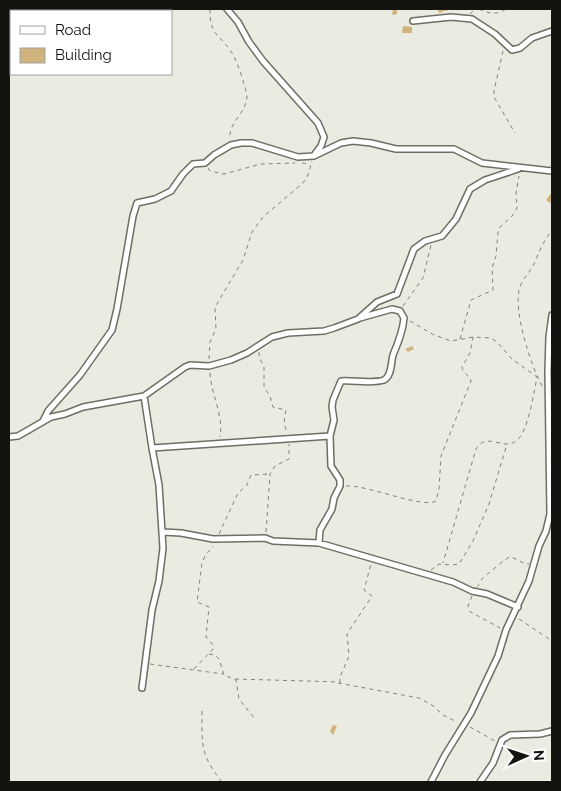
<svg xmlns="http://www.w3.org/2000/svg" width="561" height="791" viewBox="0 0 561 791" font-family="Raleway,sans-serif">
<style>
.building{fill:#d1b37d}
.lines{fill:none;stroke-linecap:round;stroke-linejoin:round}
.minor-casing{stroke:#6e6e66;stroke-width:8}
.path{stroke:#82827c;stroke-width:1;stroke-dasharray:4 4;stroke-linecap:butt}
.minor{stroke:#fff;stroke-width:5}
</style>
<rect width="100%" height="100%" fill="#eaebe1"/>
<path class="building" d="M393,9H397V14L392,15Z
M438,9H448L447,11H444L440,13L438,12Z
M403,26L412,27V33H402Z
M552,192V200L550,203L546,200Z
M412,346L414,349L408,352L405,349Z
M333,725L337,726L333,735L330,731Z"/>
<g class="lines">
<g class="minor-casing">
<path id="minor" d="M227,9L238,22L249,42L263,61L318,123L324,137L321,146L315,154
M413,21L451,17L472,19L495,34L512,50L520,48L532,38L552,31
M43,421L48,411L80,375L112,330L117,309L133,216L137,203L155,199L171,191L183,174L193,164L205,163L214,155L231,145L241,143H252L298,157L314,156L341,143L353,141L371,143L396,149H454L482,163L552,171
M9,437L18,436L51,417L65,414L83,407L144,396L185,367L190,365L209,366L231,360L247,353L272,337L288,333L324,331L334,328L358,319L377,302L397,294L414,249L425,241L442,236L456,219L470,189L485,180L518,169
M152,448L330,436
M163,532L181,533L213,539L265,538L273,541L319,543L453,582L472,591L487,594L518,607
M319,543L320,530L332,509L334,498L340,486V480L331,466L330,436L334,420L332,407L333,400L341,381C352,380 373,384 384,380C392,376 391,362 393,355C398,343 403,331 404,318L400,311L392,309L360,318
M142,688L152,610L159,581L163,548L159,485L152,448L144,396
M431,782L445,755L471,713L498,656L506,630L529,581L539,546L546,531L550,514L548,371L549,337L552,315
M480,782L493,763L502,740L510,735L540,734L552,731"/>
</g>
<path class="path" d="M210,9C210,35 217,32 230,50C237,59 245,85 247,96C247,113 228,122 230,139
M479,9C489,14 497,15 506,9
M470,14L475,9
M503,51L494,91V97L515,133
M302,163L310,164
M208,168L210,171L224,174L261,164L295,163
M403,306L423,278L431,245
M410,321L434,335L451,341L473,337L491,338L497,342L512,359L537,377C534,392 528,433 516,441C503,451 487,431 476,449L443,563
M460,339L471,300L493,290L492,268L496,256L498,232L499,228L512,216L517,208L516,193L519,176
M259,352V357L264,367V387L270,396L273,407L286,410L284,423L287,433
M209,359L210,342L216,329L215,307L243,260L252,232L263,217L303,183L308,175L312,161
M210,373C211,394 224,416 220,437
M542,386C531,366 512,308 520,287C523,278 530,272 534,264C539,252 544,240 552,230
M346,486C365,484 423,509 436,501L439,489L441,456L471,381C470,375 463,374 462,367L470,353L473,337
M266,532L270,474L275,466L289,459V444
M219,534L238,493L247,485L251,475L270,474
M431,570L439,564L452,565L459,564L473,541L489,504L507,444
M477,587C478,586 481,581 481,580C484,577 507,557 510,557C517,558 521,564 529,564
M472,596L468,606L469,611L500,628
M519,619L552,641
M209,654L215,655L219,659L224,675L236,680L239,699L255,719
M150,664L223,674
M194,669L213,649V645L206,637L209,607L197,602L202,563L205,556L213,546
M235,679L340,682V677L349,656L347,634L372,596L364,590L371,564
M338,683L419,698L432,705L443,715L457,722
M202,711C202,746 200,754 222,782
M470,727L495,741"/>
<use href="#minor" class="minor"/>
</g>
<rect width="561" height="791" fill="none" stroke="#131310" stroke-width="20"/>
<rect x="10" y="10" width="162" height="65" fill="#ffffff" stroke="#a1a19f"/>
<rect x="20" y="26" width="25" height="8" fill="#ffffff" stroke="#a1a19f"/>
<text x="55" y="35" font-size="15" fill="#131310">Road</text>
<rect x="20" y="48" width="25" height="15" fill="#d1b37d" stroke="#a1a19f"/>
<text x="55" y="60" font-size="15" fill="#131310">Building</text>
<g transform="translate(526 756) rotate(87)" stroke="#ffffff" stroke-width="4" paint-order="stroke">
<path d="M0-4L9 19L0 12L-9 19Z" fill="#131310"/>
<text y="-8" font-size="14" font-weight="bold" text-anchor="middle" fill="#131310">N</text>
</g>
</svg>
